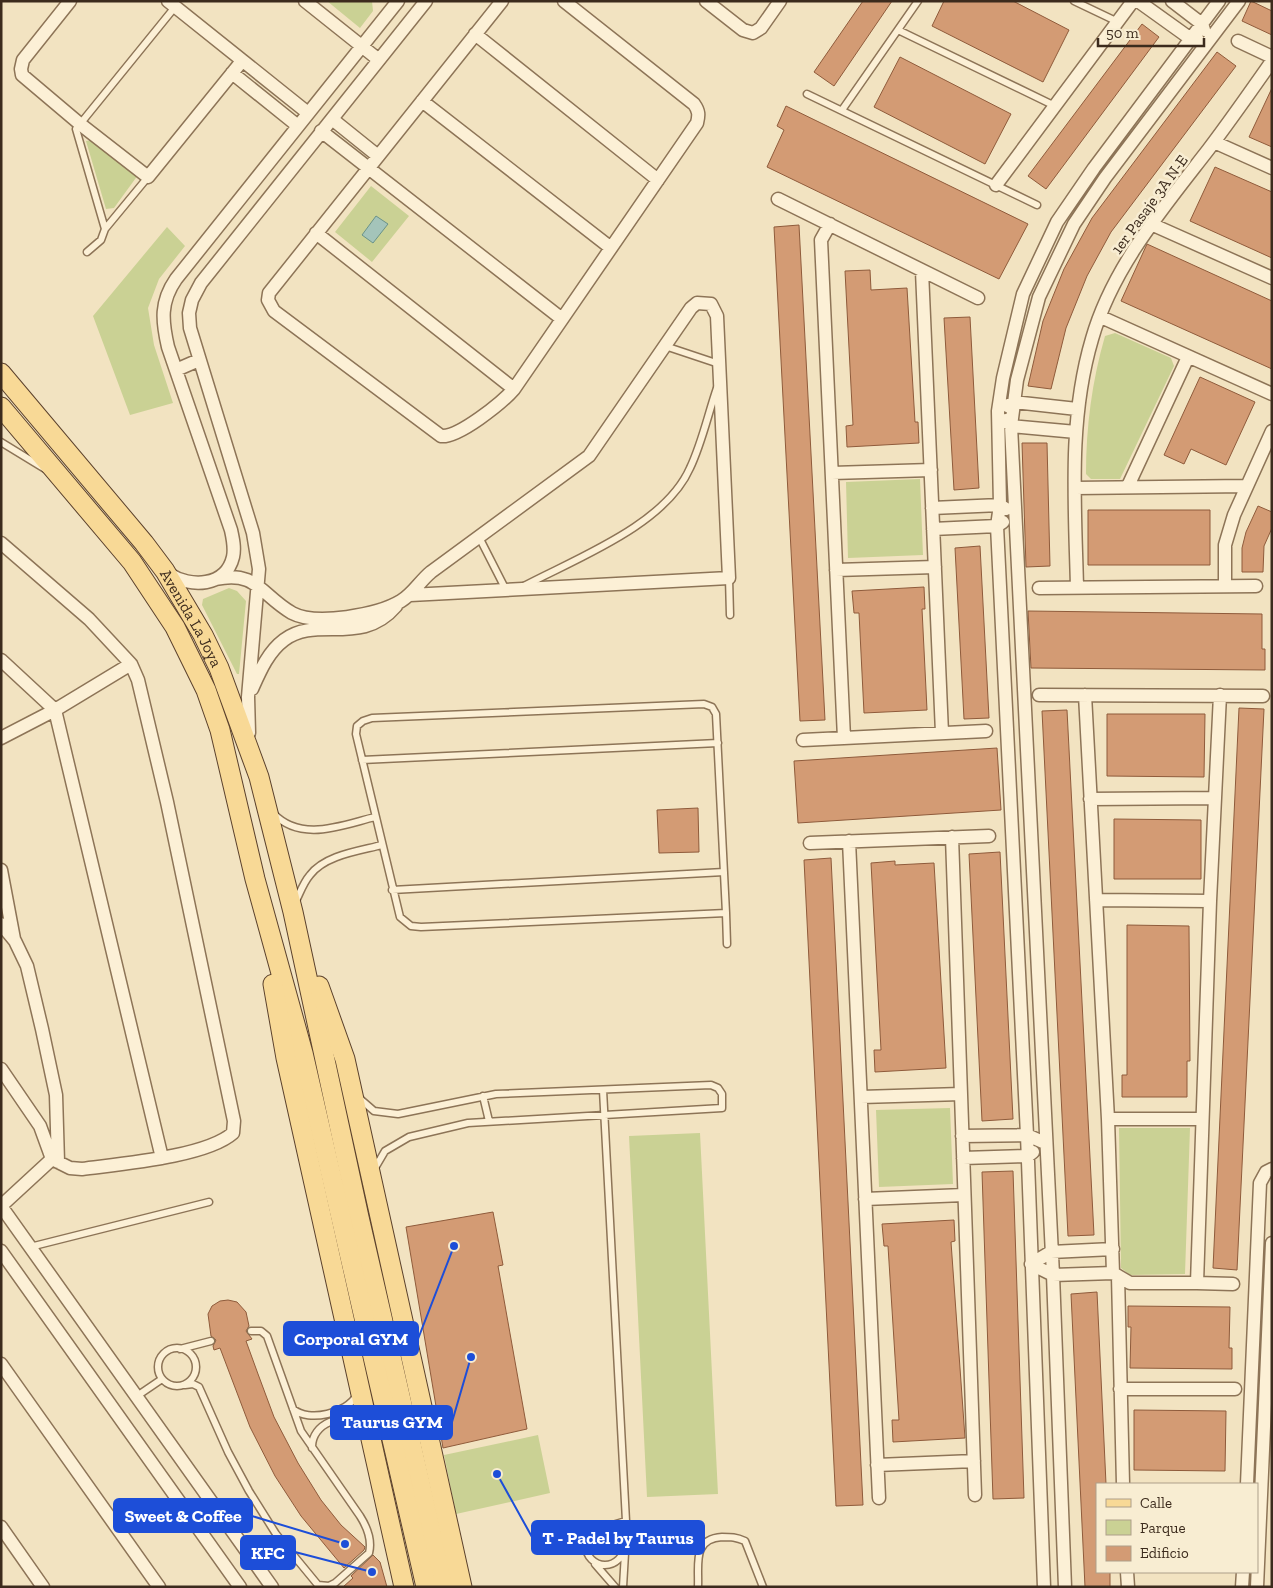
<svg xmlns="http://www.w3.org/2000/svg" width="1273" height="1588" viewBox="0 0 1273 1588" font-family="'Zilla Slab',serif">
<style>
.green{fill:#cad194}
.water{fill:#a4c4ba;stroke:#6a9389}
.building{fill:#d39b74;stroke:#8f5b3b}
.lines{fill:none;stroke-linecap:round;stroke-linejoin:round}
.lane-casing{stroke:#8d7457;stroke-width:9}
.street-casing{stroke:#8d7457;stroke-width:15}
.primary-casing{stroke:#5b412c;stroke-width:21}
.lane{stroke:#fcf0d6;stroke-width:6}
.street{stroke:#fcf0d6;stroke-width:12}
.primary{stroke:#f8d996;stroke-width:19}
.labels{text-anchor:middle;stroke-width:5;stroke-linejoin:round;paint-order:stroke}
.street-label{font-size:16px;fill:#3c2b1d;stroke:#f8edd2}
.leader{fill:none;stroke:#1d4ed8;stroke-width:2}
.callout-dot{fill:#1d4ed8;stroke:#f8edd2;stroke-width:2}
.callout{fill:#1d4ed8;stroke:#1d4ed8;stroke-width:2}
.callout-label{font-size:18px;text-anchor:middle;font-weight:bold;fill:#fff}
</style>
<rect width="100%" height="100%" fill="#f2e3c1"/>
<path class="green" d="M327,1H372L373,11L360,28Z
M93,140L138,175L114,208L106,209L86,141Z
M371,186L409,216L372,262L335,232Z
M167,227L185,246L159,279L148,308L154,345L173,403L130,415L93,316Z
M1115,333L1171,358L1174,366L1120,479H1091L1086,474C1086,427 1092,381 1105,336Z
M920,479L923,555L848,558L846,482Z
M229,588L237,591L246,601L239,674H237L202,605L203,599Z
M950,1108L953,1184L879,1187L876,1110Z
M1119,1128H1190L1185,1274L1130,1275L1121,1268Z
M700,1133L718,1494L647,1497L629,1136Z
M538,1435L550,1493L456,1514L444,1455Z"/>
<path class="water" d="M376,216L388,224L373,243L362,235Z"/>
<path class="building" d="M863,1H892L834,86L814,72Z
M944,1H1013L1069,30L1043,82L932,26Z
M1251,1L1272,11V35L1242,21Z
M1142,24L1159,37L1046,189L1028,176Z
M1217,52L1236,66L1111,232L1087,276L1066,328L1051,389L1028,386L1043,321L1064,269L1092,218Z
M900,57L1011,114L985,164L874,107Z
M1272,88V147L1249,137Z
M786,106L1028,224L999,279L767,167L784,130L777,126Z
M1215,167L1272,192V258L1190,221Z
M799,225L825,720L800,721L774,227Z
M1147,244L1272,301V369L1121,301Z
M870,270L871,290L907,288L915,422H918L919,443L847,447L846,426L853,425L845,271Z
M970,317L979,488L954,490L944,318Z
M1200,377L1255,402L1226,465L1191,449L1184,464L1164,455Z
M1022,443H1047L1050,566L1026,567Z
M1258,506L1272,512V528L1264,546L1263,572H1242V548L1246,532Z
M1088,510H1210V565H1088Z
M980,546L989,718L964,719L955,548Z
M924,587L925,609H922L927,710L864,713L859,613H854L852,591Z
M1028,611L1262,614V649H1265V670L1031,668Z
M1239,708L1264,709L1237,1270L1213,1268Z
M1067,710L1094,1235L1068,1236L1042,711Z
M1107,714H1205L1204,777L1107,776Z
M997,748L1001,810L798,823L794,761Z
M698,808L699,852L659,853L657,810Z
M1114,819L1201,820V879H1114Z
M1000,852L1013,1119L982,1121L969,854Z
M831,858L863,1505L836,1506L804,860Z
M895,861V865L934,863L946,1068L875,1072L874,1050H881L871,863Z
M1127,925L1189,926L1190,1061H1187V1097H1122V1075H1127Z
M1013,1171L1024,1498L993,1499L982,1172Z
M493,1212L503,1265L498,1266L527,1429L443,1448L406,1227Z
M954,1220L955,1241L951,1242L965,1438L893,1442L892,1420H899L888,1246H884L882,1224Z
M1097,1292L1106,1484H1097V1572H1110V1587H1085L1071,1294Z
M228,1300L237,1302L246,1312L249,1326L246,1331L252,1339L246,1341L258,1374L274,1417L298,1463L321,1500L341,1525L365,1547L364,1550L344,1568L301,1516L275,1476L250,1427L220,1348L214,1350L213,1346L216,1340L211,1336L208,1314L212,1306L220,1301Z
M1128,1306L1230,1307L1229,1348H1232V1369L1130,1368L1131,1327H1128Z
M1134,1410L1226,1411L1225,1471L1134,1470Z
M373,1555L380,1562L387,1587H343L353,1578L351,1576Z"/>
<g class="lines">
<g class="lane-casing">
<path id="lane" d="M1074,1L1118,22
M898,30L1055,106
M807,94L1037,205
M842,110L918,1
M105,229L76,129L175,7
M87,252L101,240L105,229L148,177
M665,346L719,364
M1,442L45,469
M479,537L506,590
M729,578L730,615
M524,586C577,558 665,525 690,468C702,443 708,414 717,388
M704,704L712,707L716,714L726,913L421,927L411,926L400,917L356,734L357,726L363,721L372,718Z
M362,760L718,743
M273,813C301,843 342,825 375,817
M392,890L724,872
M295,903C300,893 303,883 310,875C325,855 359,851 382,845
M726,913L727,944
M603,1090L626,1521
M483,1096L489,1121
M359,1098L374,1111L398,1114L496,1094L711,1085L718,1088L722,1094V1108L468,1123L409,1137L385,1151L375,1168
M30,1247L209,1202
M158 1367a19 19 0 1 1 38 0a19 19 0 1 1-38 0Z
M180,1349L211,1341
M185,1385L193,1384L199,1387L228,1452L249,1491L276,1534L318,1585L329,1586L335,1583L369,1553C372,1541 367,1527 360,1516L301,1431L267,1336L261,1331H251
M137,1396L162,1379
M293,1409C309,1423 347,1413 357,1395
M312,1448C311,1423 344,1411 363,1425
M609,1526L626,1521L625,1541
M586 1546a19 19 0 1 1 38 0a19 19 0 1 1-38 0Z
M595,1564L615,1587
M623,1587L625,1553
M698,1587C699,1564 692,1539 722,1537C731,1537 736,1537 745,1541L763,1587"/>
</g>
<g class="street-casing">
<path id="street" d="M70,1L23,60L21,69L22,75L80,124L148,177L242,61
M168,1L308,113
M305,1L379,60
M502,1L269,293L268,300L274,311L441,436C458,438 502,403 514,389L697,123C699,115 699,111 694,104L564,1
M706,1L743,30L753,33L761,28L780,1
M1138,1L1191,39L1198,40
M1172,1L1202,24L1204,30
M475,34L658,180
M1238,41L1272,57
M232,73L298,126
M422,101L611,248
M332,119L378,156
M321,131L562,319
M1214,142L1272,168
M996,185L1133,1
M778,199L978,298
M830,224L821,240L844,738
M1151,224L1272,278
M316,233L514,389
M922,271L942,733
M1101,317L1272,394
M176,370L199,360
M1007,406L1014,402L1077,409
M1006,420L1011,426L1076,432
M832,473L931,470
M1128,486L1188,357
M1075,488L1247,486
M932,508L1000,505L1006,509
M933,529L997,526L1003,522
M1,543L89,619L131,664
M836,570L935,567
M169,574C190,588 226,587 233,557C235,548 233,539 231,530L168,347C162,321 160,302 176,279L398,1
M216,579C256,570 261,595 292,613C316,626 378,615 401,601C413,594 420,581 431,572L589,456L691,308L697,303L711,304L717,316L729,578L410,595
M1225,586V545L1234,515L1272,431
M1077,587C1075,504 1068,420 1092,339C1112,268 1163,208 1208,150C1230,121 1251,91 1272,61
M1039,588L1256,586
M1,660L55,710L131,664L138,680L167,802L234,1121L233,1133C206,1157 119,1164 82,1169L70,1168L52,1159L1,1206
M252,689C260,671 268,652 284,640C317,615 361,647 396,606
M1039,695L1263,696
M1085,695L1108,1119L1113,1273L1118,1276L1123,1484
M249,733L248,697L259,569L253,533L190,328L189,313L192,300L201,283L426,1
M1,738L55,710L162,1158
M803,740L986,731
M1090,799L1214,798
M952,837L975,1495
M849,841L879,1498
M810,843L989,836
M1,870L14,939
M1096,900L1210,901
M1,924L15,941L27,966L42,1029L56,1095L58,1162
M1,1069L40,1126L52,1159
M861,1097L961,1094
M1108,1119H1202
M962,1136L1027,1135L1045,1143
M963,1158L1028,1156L1033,1152
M865,1199L964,1195
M1,1206L272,1587
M1,1251L240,1587
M1031,1264L1051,1252L1113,1249
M1031,1264L1053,1275L1113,1273
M1118,1276L1130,1283H1197L1210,901L1220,695
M1197,1283L1233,1284
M1,1364L159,1587
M1120,1389H1235
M877,1465L974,1461
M1247,1484L1260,1183L1266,1172L1272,1169
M1,1527L43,1587
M1127,1572L1128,1587
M1044,1587L1027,1135L997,526L1000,505L998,411L1003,378L1023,294L1057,222L1094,168L1219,1
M1065,1587L1053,1275L1011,426L1017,380L1039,297L1074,224L1105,178L1239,1
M1242,1587L1243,1572
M1257,1587L1272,1243"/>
</g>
<g class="primary-casing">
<g id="primary">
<path id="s1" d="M1,373L144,543L165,571L203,635L219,668L259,777L293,912L359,1217L444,1587"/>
<path d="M1,407L132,562L175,627L206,690L220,730L255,879L303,1053L426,1587"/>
<path d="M273,984L286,1058L404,1587"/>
<path d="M319,986L345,1059L462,1587"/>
</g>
</g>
<use href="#lane" class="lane"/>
<use href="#street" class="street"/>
<use href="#primary" class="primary"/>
</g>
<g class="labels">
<g class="street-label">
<text transform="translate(1149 204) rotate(-54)" y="6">1er Pasaje 3A N-E</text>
<text dy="6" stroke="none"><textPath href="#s1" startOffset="311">Avenida La Joya</textPath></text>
</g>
</g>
<path class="leader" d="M454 1246L418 1339M471 1357L452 1422M345 1544L252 1516M497 1474L532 1537M372 1572L295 1552"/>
<g class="callout-dot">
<circle cx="454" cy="1246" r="5"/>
<circle cx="471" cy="1357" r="5"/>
<circle cx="345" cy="1544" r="5"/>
<circle cx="497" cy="1474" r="5"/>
<circle cx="372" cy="1572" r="5"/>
</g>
<g class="callout">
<rect x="284" y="1322" width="134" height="33" rx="5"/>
<rect x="331" y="1406" width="121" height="33" rx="5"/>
<rect x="114" y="1499" width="138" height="33" rx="5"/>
<rect x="532" y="1521" width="172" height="33" rx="5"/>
<rect x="241" y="1536" width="54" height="33" rx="5"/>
</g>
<g class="callout-label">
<text x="351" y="1345">Corporal GYM</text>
<text x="392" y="1428">Taurus GYM</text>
<text x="183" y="1522">Sweet &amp; Coffee</text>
<text x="618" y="1544">T - Padel by Taurus</text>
<text x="268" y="1559">KFC</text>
</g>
<rect width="1273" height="1588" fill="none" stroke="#3c2b1d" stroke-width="5"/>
<rect x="1096" y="1483" width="162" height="90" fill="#f8edd2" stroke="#ad9f8a"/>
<rect x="1106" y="1499" width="25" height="8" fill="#f8d996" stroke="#ad9f8a"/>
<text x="1140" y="1508" font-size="15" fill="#3c2b1d">Calle</text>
<rect x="1106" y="1520" width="25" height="15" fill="#cad194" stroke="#ad9f8a"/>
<text x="1140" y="1533" font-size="15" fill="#3c2b1d">Parque</text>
<rect x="1106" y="1546" width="25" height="15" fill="#d39b74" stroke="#ad9f8a"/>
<text x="1140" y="1558" font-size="15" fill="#3c2b1d">Edificio</text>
<path d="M1098 38v8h106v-8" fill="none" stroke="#3c2b1d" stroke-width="2.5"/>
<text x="1106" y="38" font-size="15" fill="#3c2b1d" stroke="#f8edd2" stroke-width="4" paint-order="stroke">50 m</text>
</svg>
